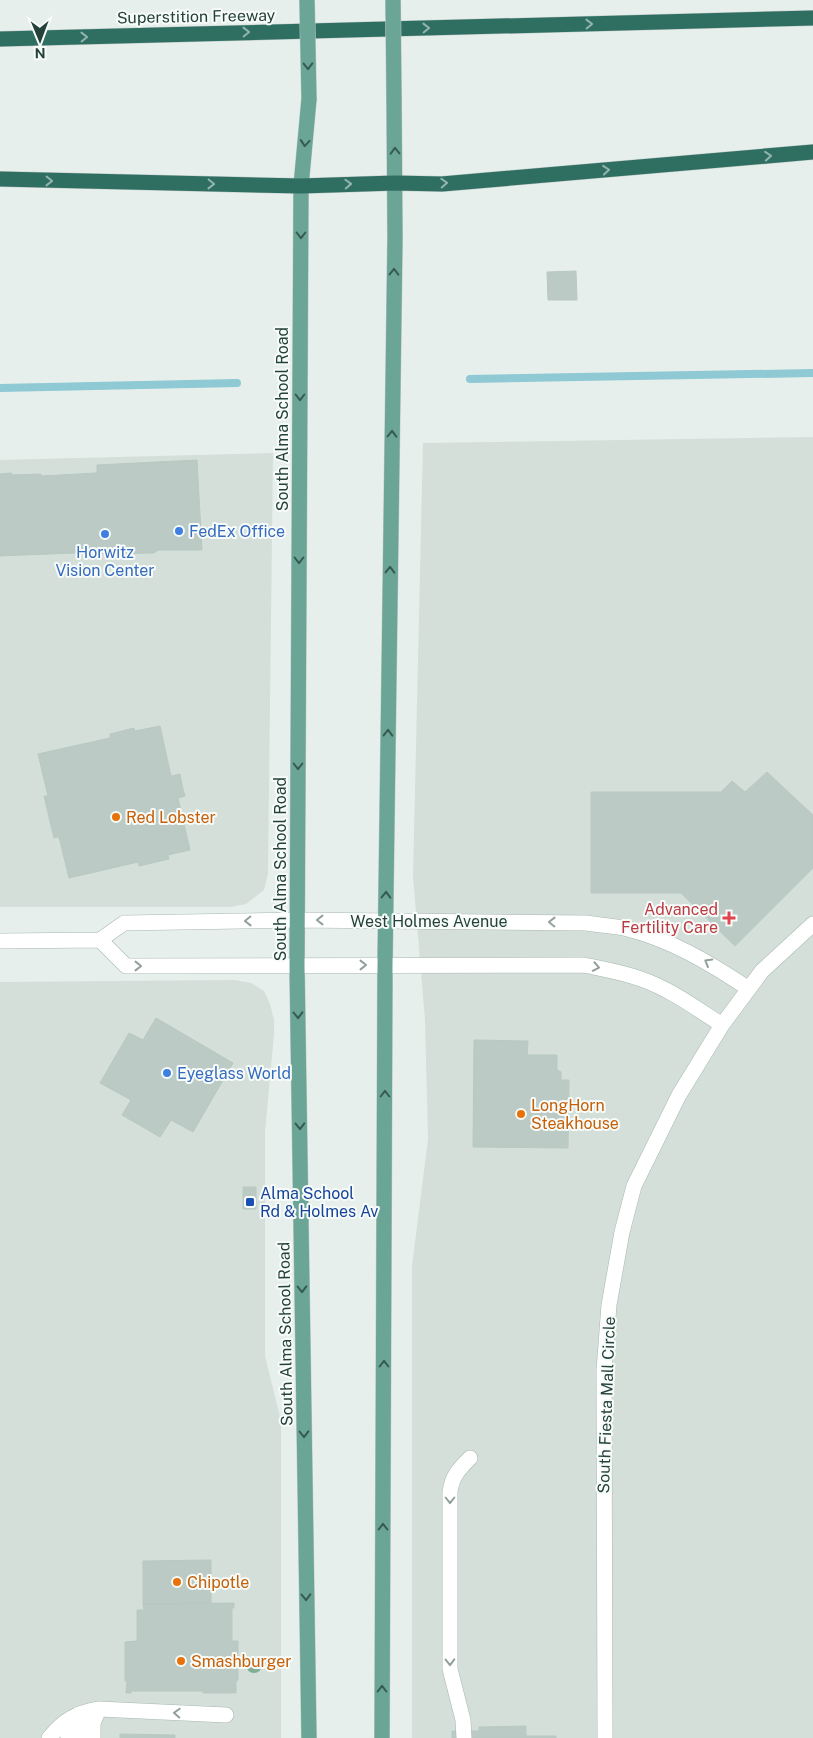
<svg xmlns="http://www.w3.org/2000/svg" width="813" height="1738" viewBox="0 0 813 1738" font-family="'Public Sans',sans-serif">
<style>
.built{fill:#d4dfda}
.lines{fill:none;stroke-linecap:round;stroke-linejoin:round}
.stream{stroke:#8ec9d4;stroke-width:8}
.building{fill:#bbcac4;stroke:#b8c9c2}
.minor-casing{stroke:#a8b8b2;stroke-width:16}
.major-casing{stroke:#c2cac8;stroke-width:16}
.highway-casing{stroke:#c2cac8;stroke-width:16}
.minor{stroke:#fff;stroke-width:15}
.major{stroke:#6aa596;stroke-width:15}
.highway{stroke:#2f6f62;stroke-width:15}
.major-bridge-casing{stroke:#c2cac8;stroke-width:16;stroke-linecap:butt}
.major-bridge{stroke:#6aa596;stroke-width:15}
.tree{fill:#80af93}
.oneway{stroke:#93b5ae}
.oneway2{stroke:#365b51}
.oneway3{stroke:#92a09c}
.shop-dot{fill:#3f7fe0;stroke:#f7fbf9;stroke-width:2}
.food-dot{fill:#e8710a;stroke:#f7fbf9;stroke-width:2}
.health-dot{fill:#e0444e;stroke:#f7fbf9;stroke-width:2}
.transit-dot{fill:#1a4fb4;stroke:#f7fbf9;stroke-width:2}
.labels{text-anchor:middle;stroke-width:4;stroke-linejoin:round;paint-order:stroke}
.street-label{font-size:16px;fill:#24423a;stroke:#f7fbf9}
.shop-label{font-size:16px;fill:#366cbe;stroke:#f7fbf9;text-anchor:start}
.food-label{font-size:16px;fill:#c56008;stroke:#f7fbf9;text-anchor:start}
.health-label{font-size:16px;fill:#be3a42;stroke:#f7fbf9;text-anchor:end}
.transit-label{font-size:16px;fill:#164399;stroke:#f7fbf9;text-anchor:start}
</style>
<rect width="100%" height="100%" fill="#e6efeb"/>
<path class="built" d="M813,437V1738H412V1266L428,1139L425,1020L413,876L423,443Z
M273,453L268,874L264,890L246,904L231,907H0V460Z
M235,980L251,983L264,991L270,1004L274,1020V1034L265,1132V1356L281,1421V1738H0V982Z"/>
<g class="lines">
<path class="stream" d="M470,379L813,373
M0,388L237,383"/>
</g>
<path class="building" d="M576,271L577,300H548L547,272Z
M197,460L202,550H158L154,553L100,554V552L0,556V474L11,473L12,475L41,474V476L97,473V465Z
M160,726L171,776L180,774L182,785L185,796L178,798L190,850L168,855L169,859L139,866L138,862L69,878L59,837L54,838L44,796H48L38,754L110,738V734L134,728L135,731Z
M767,772L813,815V868L735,946L681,893H591V792H721L732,781L745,792Z
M156,1018L233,1063L193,1132L171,1120L160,1137L122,1115L131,1100L100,1083L129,1033L143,1040Z
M474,1040L528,1041L527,1055H557V1070L561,1072V1080H569L568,1148L473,1147Z
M243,1187H256V1209H243Z
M211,1560V1603L143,1604V1561Z
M234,1603V1608H232V1641H238V1680L236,1681V1693H203V1691H131V1693H126L127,1681H125V1642L137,1641V1610H144L143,1604Z
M526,1726V1736H556V1738H472L471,1731H479V1727Z
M452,1731H471L472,1738H452Z
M120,1734L175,1735V1738H120Z"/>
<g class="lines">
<g class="minor-casing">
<path id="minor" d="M100,940L126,966L584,965C603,969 622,972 641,979C670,989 696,1008 722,1025
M0,941L100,940L124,923L297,920L586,923C599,925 612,926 624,928C670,939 710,963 749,989
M49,1738C64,1720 76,1713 99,1709L226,1715
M68,1738L71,1724L79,1714
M80,1738V1730L86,1713
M93,1738V1723L99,1709
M464,1738L463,1720L450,1669V1492C452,1476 459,1469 470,1458
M605,1738L604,1370L609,1305L622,1232L634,1186L679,1095L722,1025L762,971L813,924"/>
</g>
<g class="major-casing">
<path id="major" d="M309,1738L297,966L301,186L309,99
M382,1738L385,965L395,237L394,98"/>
</g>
<g class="highway-casing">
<path id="highway" d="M0,39L813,18
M0,179L301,186L395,183L442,184L813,152"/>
</g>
<use href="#minor" class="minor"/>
<use href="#major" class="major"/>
<use href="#highway" class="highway"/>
<g class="major-bridge-casing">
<path id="major-bridge" d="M307,0L309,99
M393,0L394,98"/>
</g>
<use href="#major-bridge" class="major-bridge"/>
</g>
<circle class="tree" cx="254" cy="1665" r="8"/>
<defs><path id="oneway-chevron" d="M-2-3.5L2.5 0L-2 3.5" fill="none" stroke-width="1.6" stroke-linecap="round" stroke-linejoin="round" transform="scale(1.25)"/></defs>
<g class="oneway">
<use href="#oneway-chevron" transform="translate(589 24) rotate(-1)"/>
<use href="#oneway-chevron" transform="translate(426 28) rotate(-1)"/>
<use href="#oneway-chevron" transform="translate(246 32) rotate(-1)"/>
<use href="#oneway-chevron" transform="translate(84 37) rotate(-1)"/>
<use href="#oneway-chevron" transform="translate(768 156) rotate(-5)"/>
<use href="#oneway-chevron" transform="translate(606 170) rotate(-5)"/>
<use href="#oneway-chevron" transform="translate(49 181) rotate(1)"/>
<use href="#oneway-chevron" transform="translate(444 183) rotate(-3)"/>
<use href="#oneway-chevron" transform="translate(211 184) rotate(1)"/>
<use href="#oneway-chevron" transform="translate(348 184) rotate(-2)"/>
</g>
<g class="oneway2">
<use href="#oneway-chevron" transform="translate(308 66) rotate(89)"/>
<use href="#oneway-chevron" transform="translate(305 143) rotate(95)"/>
<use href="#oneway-chevron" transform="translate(395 151) rotate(-91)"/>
<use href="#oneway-chevron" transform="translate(301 235) rotate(90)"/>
<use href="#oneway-chevron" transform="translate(394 272) rotate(-89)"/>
<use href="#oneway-chevron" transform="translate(300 397) rotate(90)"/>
<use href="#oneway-chevron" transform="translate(392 434) rotate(-89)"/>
<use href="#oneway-chevron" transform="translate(299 560) rotate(90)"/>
<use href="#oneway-chevron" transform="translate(390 570) rotate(-89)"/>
<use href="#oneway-chevron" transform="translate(388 733) rotate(-89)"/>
<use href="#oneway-chevron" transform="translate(298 766) rotate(90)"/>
<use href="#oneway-chevron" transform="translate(386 895) rotate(-89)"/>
<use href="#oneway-chevron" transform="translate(298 1015) rotate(89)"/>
<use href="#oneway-chevron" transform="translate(385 1094) rotate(-90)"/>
<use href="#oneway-chevron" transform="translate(300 1126) rotate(89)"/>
<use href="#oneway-chevron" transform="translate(302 1289) rotate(89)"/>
<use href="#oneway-chevron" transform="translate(384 1364) rotate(-90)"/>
<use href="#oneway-chevron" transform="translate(304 1434) rotate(89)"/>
<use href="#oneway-chevron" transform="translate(383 1527) rotate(-90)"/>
<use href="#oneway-chevron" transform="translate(306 1597) rotate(89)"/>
<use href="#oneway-chevron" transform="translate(382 1689) rotate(-90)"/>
</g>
<g class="oneway3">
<use href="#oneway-chevron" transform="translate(320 920) rotate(-180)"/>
<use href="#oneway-chevron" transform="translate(248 921) rotate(179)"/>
<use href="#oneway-chevron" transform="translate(552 922) rotate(-179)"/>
<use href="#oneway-chevron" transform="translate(708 962) rotate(-150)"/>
<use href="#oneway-chevron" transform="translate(363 965)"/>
<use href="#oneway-chevron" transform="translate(138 966)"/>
<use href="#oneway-chevron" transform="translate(596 967) rotate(11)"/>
<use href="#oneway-chevron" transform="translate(450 1500) rotate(90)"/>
<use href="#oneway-chevron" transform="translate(450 1662) rotate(89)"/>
<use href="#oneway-chevron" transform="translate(177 1713) rotate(-177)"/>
</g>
<g class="shop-dot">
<circle cx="179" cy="531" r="5"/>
<circle cx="105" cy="534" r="5"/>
<circle cx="167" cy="1073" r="5"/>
</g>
<g class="food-dot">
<circle cx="116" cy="817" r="5"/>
<circle cx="521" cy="1114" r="5"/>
<circle cx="177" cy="1582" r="5"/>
<circle cx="181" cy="1661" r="5"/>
</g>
<path class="health-dot" d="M726.5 910.5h5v5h5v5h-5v5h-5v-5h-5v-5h5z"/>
<rect class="transit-dot" x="245" y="1197" width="10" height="10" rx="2.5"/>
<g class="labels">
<g class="street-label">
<text transform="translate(196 16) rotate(-1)" y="6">Superstition Freeway</text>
<text transform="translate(282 419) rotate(-90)" y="6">South Alma School Road</text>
<text transform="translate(280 869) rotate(-90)" y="6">South Alma School Road</text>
<text x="429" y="927">West Holmes Avenue</text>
<text transform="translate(285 1334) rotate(-91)" y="6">South Alma School Road</text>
<text transform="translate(606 1405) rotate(-88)" y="6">South Fiesta Mall Circle</text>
</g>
<g class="shop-label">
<text x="189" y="537">FedEx Office</text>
<text x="105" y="558" text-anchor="middle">Horwitz<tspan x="105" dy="18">Vision Center</tspan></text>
<text x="177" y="1079">Eyeglass World</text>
</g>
<g class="food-label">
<text x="126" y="823">Red Lobster</text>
<text x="531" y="1111">LongHorn<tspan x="531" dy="18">Steakhouse</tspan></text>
<text x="187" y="1588">Chipotle</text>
<text x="191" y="1667">Smashburger</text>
</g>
<g class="health-label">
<text x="718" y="915">Advanced<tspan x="718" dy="18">Fertility Care</tspan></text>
</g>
<g class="transit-label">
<text x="260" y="1199">Alma School<tspan x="260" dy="18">Rd &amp; Holmes Av</tspan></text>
</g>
</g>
<g transform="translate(40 40) rotate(179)" stroke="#f7fbf9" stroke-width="4" paint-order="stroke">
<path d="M0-4L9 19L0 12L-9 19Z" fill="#24423a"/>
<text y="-8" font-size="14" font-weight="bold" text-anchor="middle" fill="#24423a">N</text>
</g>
</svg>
